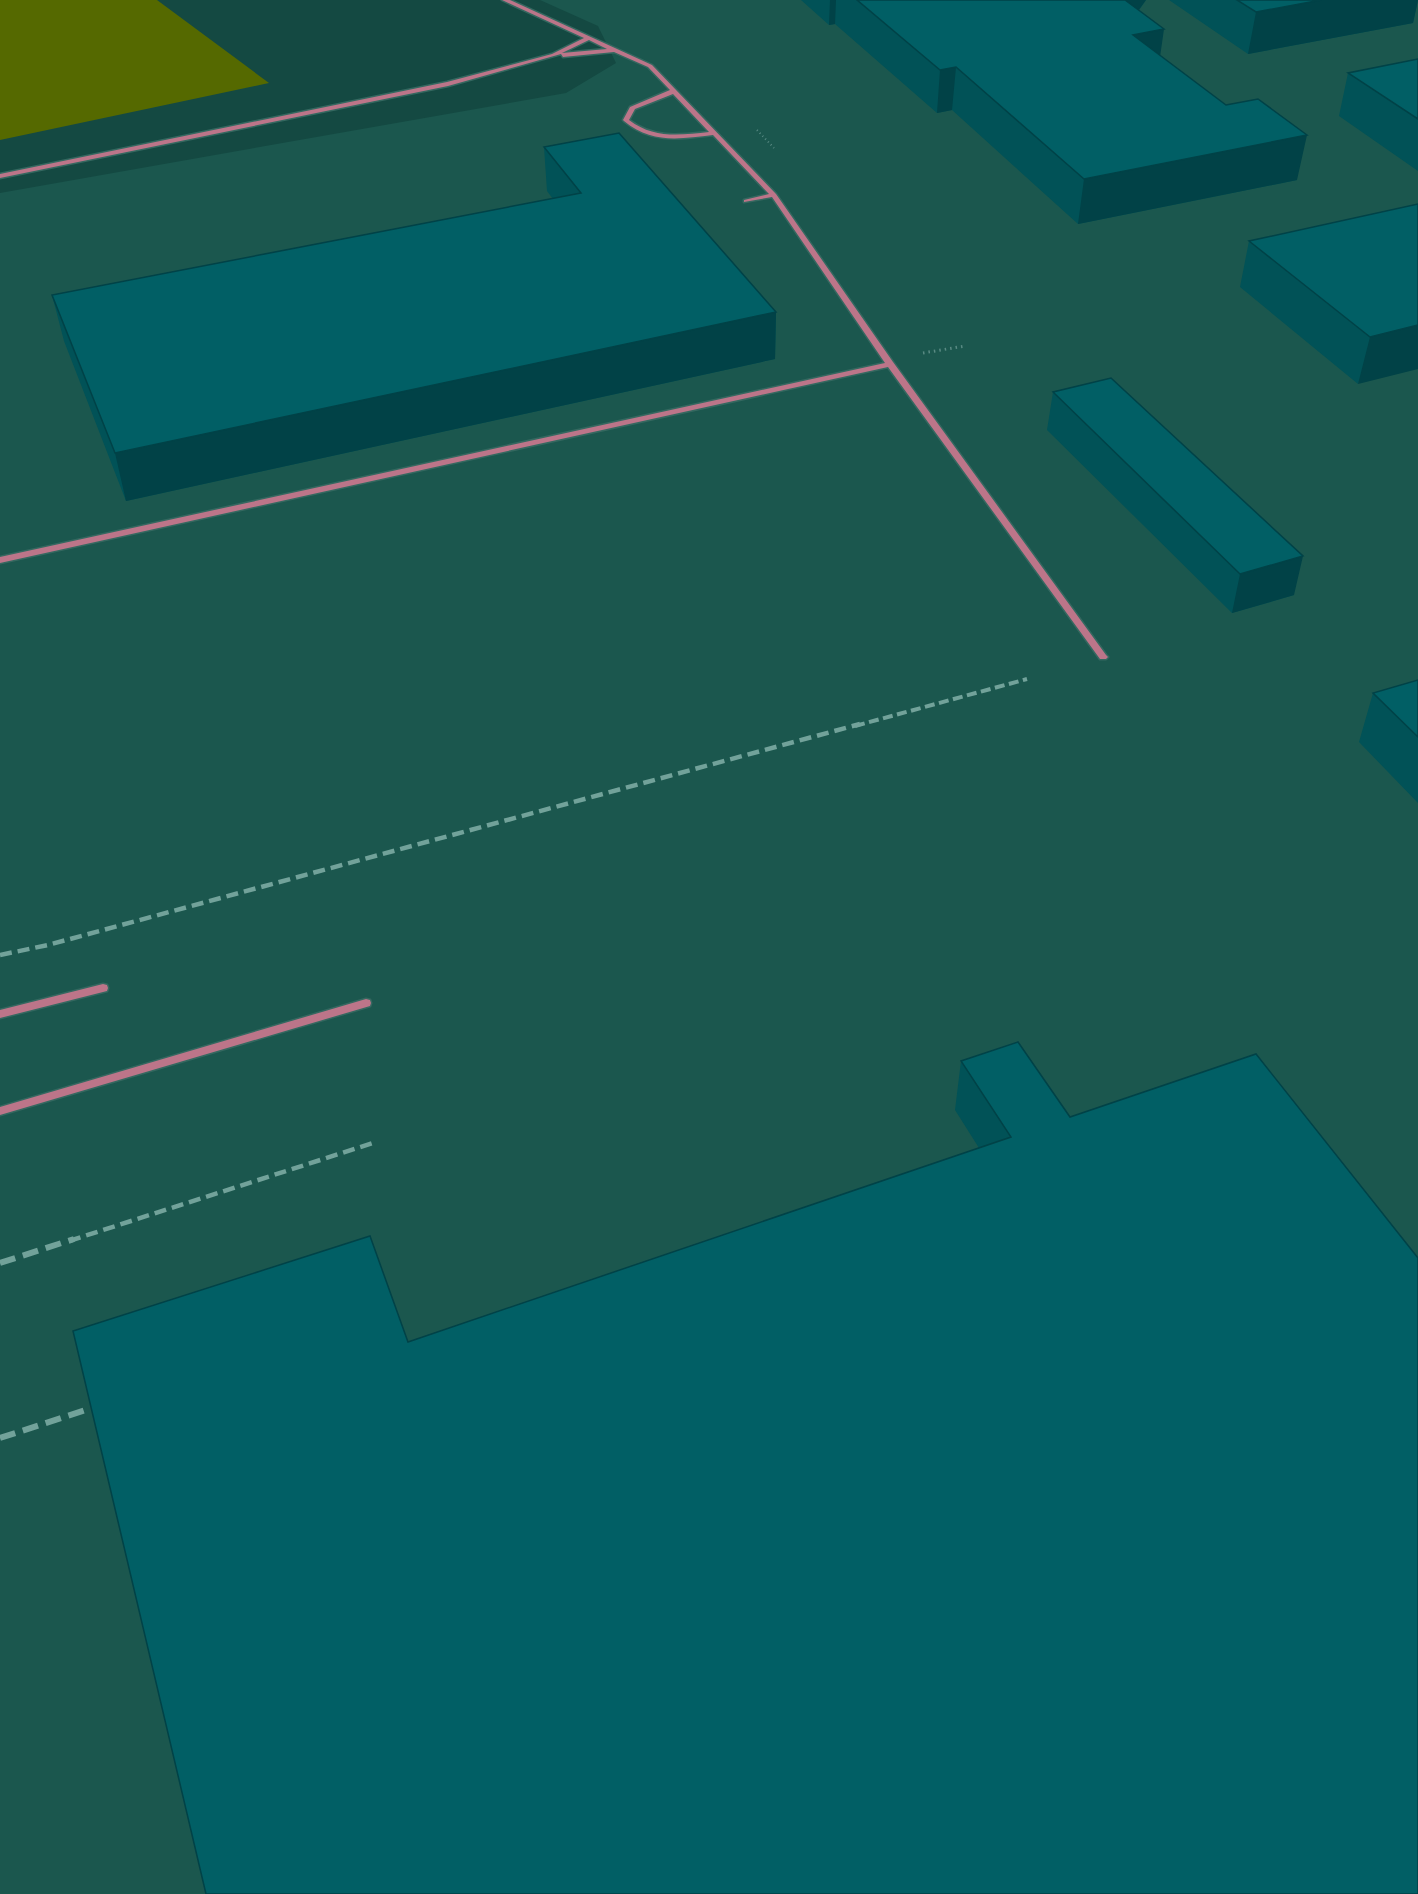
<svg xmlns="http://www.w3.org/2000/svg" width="1418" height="1894" viewBox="0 0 1418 1894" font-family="'IBM Plex Sans',sans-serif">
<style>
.built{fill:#1b574e}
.green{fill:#556900}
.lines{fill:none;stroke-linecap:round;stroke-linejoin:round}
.minor-casing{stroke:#356860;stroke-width:3}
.path-far1{stroke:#598a83;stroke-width:2;stroke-dasharray:1 3;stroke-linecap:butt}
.path{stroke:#598a83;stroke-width:3;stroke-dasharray:1.5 4;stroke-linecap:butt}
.minor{fill:#bc7589;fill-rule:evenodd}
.rail-far2{stroke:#72a29a;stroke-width:4;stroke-dasharray:10 4.5;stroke-linecap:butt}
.rail-far1{stroke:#72a29a;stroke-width:4.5;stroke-dasharray:12 6;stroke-linecap:butt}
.rail{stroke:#72a29a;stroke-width:6;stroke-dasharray:16 8;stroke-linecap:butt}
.wall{fill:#015257}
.shaded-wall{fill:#014247}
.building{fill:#015f65;stroke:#014247;stroke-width:1.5}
</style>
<rect width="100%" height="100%" fill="#144942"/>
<path class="built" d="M540,0H1418V1894H0V193L566,93L616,63L598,26Z"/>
<path class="green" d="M0,0H157L269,83L0,140Z"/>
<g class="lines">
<g class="minor-casing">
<path id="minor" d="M502,0H510L652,65L776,194L893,362L1106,655L1108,657L1106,659H1100L888,367L0,563V557L885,363L772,197L744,202V200L769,194L713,135C679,139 652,144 624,121L623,120L630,107L670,90L648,67L614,52L563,57L561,54L448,86L0,178V174L447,82L552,54L584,38ZM589,40L607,49L562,53ZM673,94L709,132C680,135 654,139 629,120L635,109Z
M103,984L107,985L108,988L107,991L0,1018V1010Z
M366,999L370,1000L371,1003L370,1006L0,1115V1107Z"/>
</g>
<path class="path-far1" d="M757,130L774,148"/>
<path class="path" d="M923,353L965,346"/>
<use href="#minor" class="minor"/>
<path class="rail-far2" d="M855,726L1027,679"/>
<path class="rail-far1" d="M0,955L48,945L860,724
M69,1241L373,1143"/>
<path class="rail" d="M0,1263L74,1239
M0,1438L98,1406"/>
</g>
<path class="wall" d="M801,0H1146L1139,10L1160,55L1297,180L1078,224L952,110L937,113L835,24L829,25Z
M1169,0H1418L1413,23L1248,54Z
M1418,59V171L1339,116L1348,73Z
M544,147L776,312L775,359L126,501L64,341L52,295L553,199L547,191Z
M1418,204L1358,384L1240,287L1249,241Z
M1053,392L1294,595L1232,613L1047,430Z
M1418,680V803L1359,742L1373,693Z
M1018,1042L1418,1894L408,1342L979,1148L955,1110L961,1061Z"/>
<path class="shaded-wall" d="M830,0H836L835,24L829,25Z
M1123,0H1146L1117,40Z
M1321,0H1418L1413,23L1248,54L1256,12Z
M1164,29L1158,71L1133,35Z
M956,67L952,110L937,113L940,70Z
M1307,135L1297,180L1078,224L1084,179Z
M776,312L775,359L126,501L115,453Z
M1418,325V369L1358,384L1370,337Z
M1303,556L1294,595L1232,613L1240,574Z"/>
<path class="building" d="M857,0H1125L1164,29L1133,35L1226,105L1258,99L1307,135L1084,179L956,67L940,70Z
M1237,0H1321L1256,12Z
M1418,59V119L1348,73Z
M619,133L776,312L115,453L52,295L581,193L544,147Z
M1418,204V325L1370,337L1249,241Z
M1111,378L1303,556L1240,574L1053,392Z
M1418,680V737L1373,693Z
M1018,1042L1070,1117L1256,1054L1418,1258V1894H206L73,1331L370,1236L408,1342L1011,1137L961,1061Z"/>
</svg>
